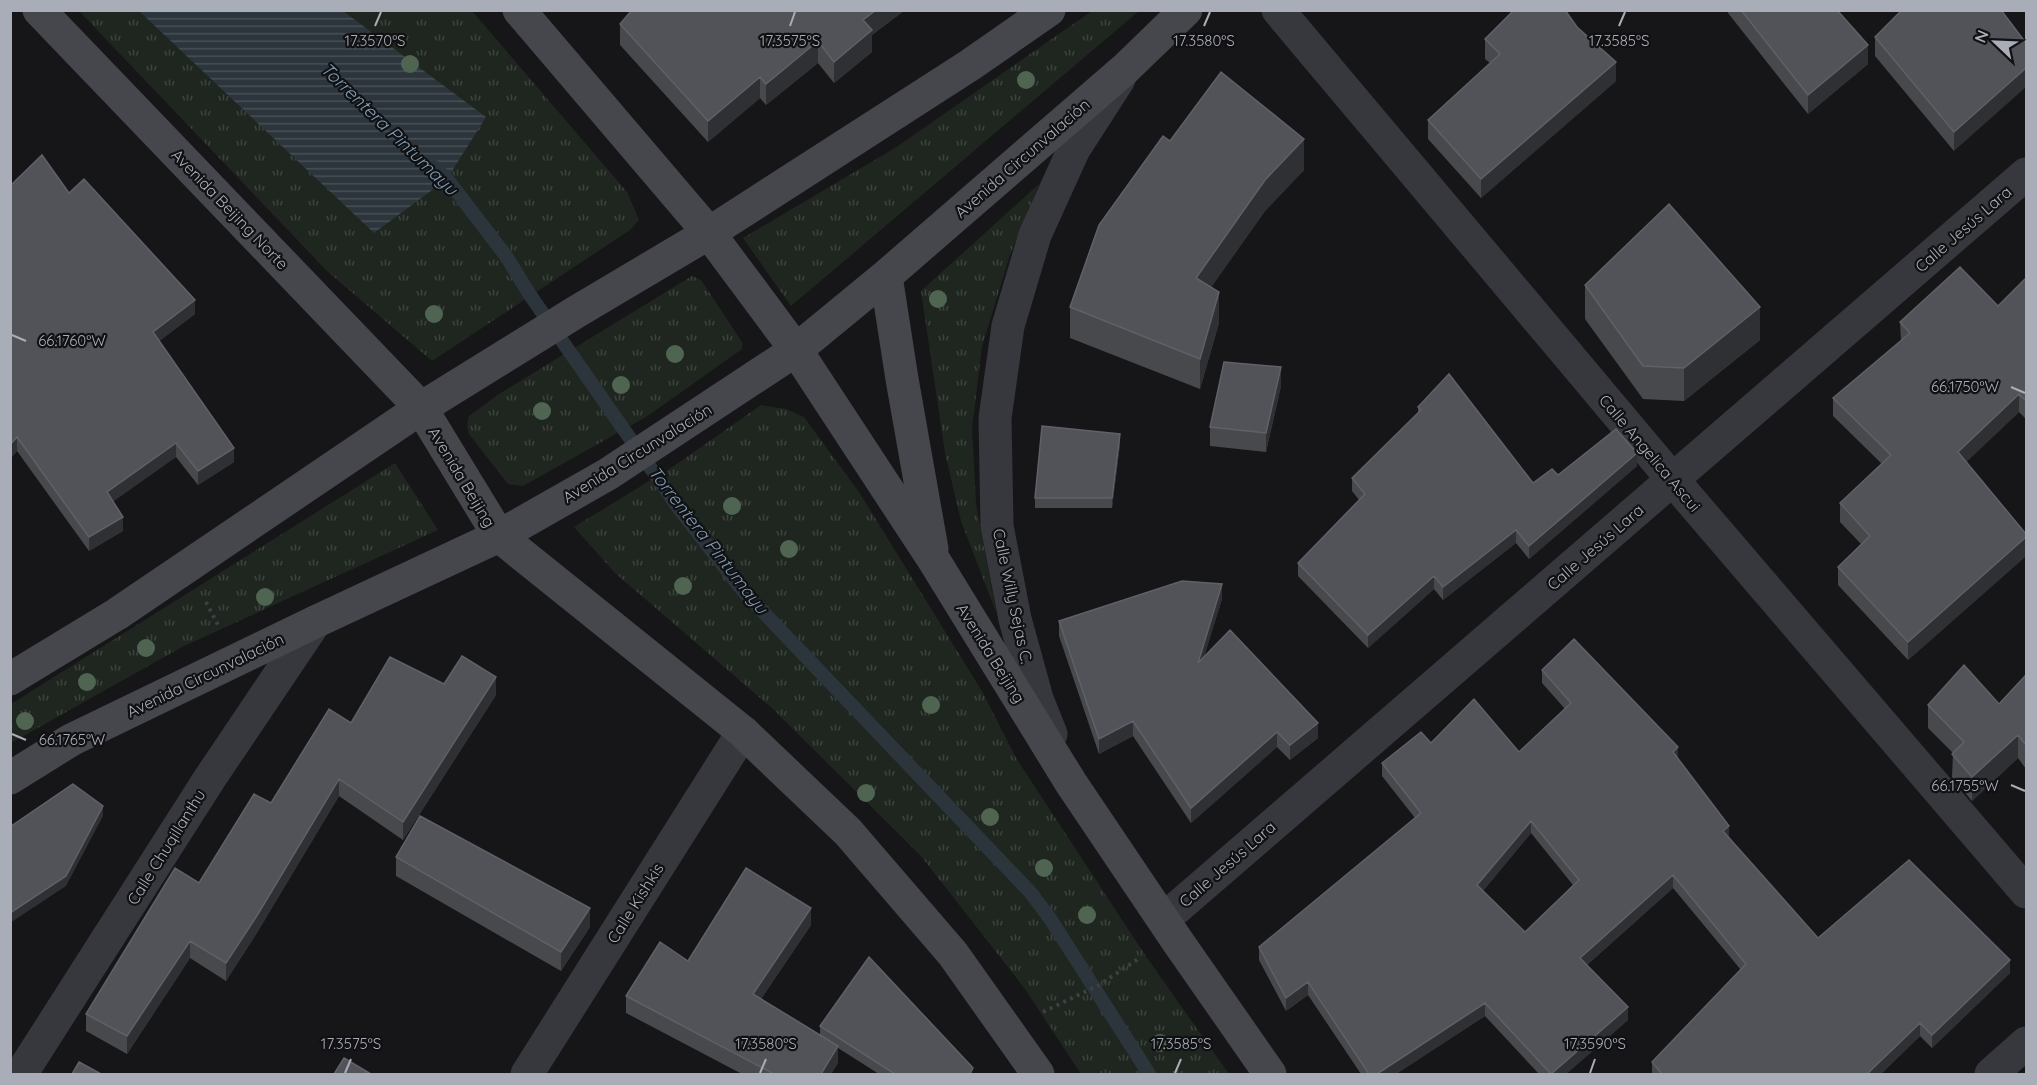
<svg xmlns="http://www.w3.org/2000/svg" width="2037" height="1085" viewBox="0 0 2037 1085" font-family="Quicksand,sans-serif">
<style>
.grass{fill:url(#grass-tufts)}
.water{fill:url(#water-rules)}
.lines{fill:none;stroke-linecap:round;stroke-linejoin:round}
.stream{stroke:#2c353c;stroke-width:14}
.path{stroke:#3d3f44;stroke-width:4;stroke-dasharray:3 4.5;stroke-linecap:butt}
.street{stroke:#37383d;stroke-width:33}
.secondary{stroke:#45474d;stroke-width:33}
.tree{fill:#506452}
.wall{fill:#47494d;fill-rule:evenodd}
.shaded-wall{fill:#2f3033}
.building{fill:#525359;stroke:#5f6168;stroke-width:1.5;fill-rule:evenodd}
.ticks{fill:none;stroke:#a8adb8;stroke-width:2}
.labels{text-anchor:middle;stroke-width:4.5;stroke-linejoin:round;paint-order:stroke}
.street-label{font-size:16px;fill:#a8adb8;stroke:#111113}
.water-label{font-size:18px;font-style:italic;fill:#7f9bb3;stroke:#111113}
.ticks-label{font-size:15px;text-anchor:middle;fill:#a8adb8;stroke:#111113;stroke-width:4.5;stroke-linejoin:round;paint-order:stroke}
</style>
<defs>
<pattern id="grass-tufts" width="24" height="20" patternUnits="userSpaceOnUse" patternTransform="scale(1.5)"><rect width="24" height="20" fill="#1e261f"/><path d="M3 7l-1-3M5 7V3M7 7l1-3M15 17l-1-3M17 17v-4M19 17l1-3" fill="none" stroke="#3c433d"/></pattern>
<pattern id="water-rules" width="6" height="5" patternUnits="userSpaceOnUse" patternTransform="scale(1.5)"><rect width="6" height="5" fill="#2c353c"/><path d="M0 2.5h6" fill="none" stroke="#485056"/></pattern>
</defs>
<rect width="100%" height="100%" fill="#161618"/>
<path class="grass" d="M79,11H472L627,192L639,220L630,230L432,361L327,271Z
M1092,11H1139L791,306L743,238L895,148Z
M1039,184L1010,255L982,346L972,429L976,504L996,612L961,521L945,453L921,291Z
M692,276L701,280L742,342V349L646,417L523,486L508,484L469,434L467,425L469,416L499,394Z
M761,405L786,409L804,417L859,492L983,693L1016,758L1145,955L1229,1074H1081L1025,989L921,856L773,709L615,573L574,527L674,466Z
M395,463L438,530L182,647L11,743V704Z"/>
<path class="water" d="M139,11H343L486,117L447,179L374,233Z"/>
<g class="lines">
<path class="stream" d="M434,167L447,179L506,256L530,295L680,510L744,592L1031,893L1051,920L1149,1074"/>
<path class="path" d="M206,602L218,625
M1043,1012L1099,985L1141,957"/>
<path class="street" d="M1278,10L1673,480L2026,892
M1051,734L1037,699L1015,619L997,526L995,418L1008,326L1035,235L1074,149L1119,79
M1164,919L2026,174
M21,1074L210,778L315,622
M527,1074L743,732
M1991,1074L2026,1043"/>
<path class="secondary" d="M39,10L421,408L499,536L743,732L848,832L953,954L1038,1074
M519,10L709,233L796,350L935,562L1071,783L1178,942L1270,1074
M886,276L902,379L932,549
M10,679L117,614L421,408L576,312L709,233L970,65L1049,10
M10,778L71,740L315,622L499,536L608,474L796,350L886,276L1125,69L1186,10"/>
</g>
<g class="tree">
<circle cx="410" cy="64" r="9"/>
<circle cx="1026" cy="80" r="9"/>
<circle cx="938" cy="299" r="9"/>
<circle cx="434" cy="314" r="9"/>
<circle cx="675" cy="354" r="9"/>
<circle cx="621" cy="385" r="9"/>
<circle cx="542" cy="411" r="9"/>
<circle cx="732" cy="506" r="9"/>
<circle cx="789" cy="549" r="9"/>
<circle cx="683" cy="586" r="9"/>
<circle cx="265" cy="597" r="9"/>
<circle cx="146" cy="648" r="9"/>
<circle cx="87" cy="682" r="9"/>
<circle cx="931" cy="705" r="9"/>
<circle cx="25" cy="721" r="9"/>
<circle cx="866" cy="793" r="9"/>
<circle cx="990" cy="817" r="9"/>
<circle cx="1044" cy="868" r="9"/>
<circle cx="1087" cy="915" r="9"/>
<circle cx="1160" cy="1043" r="9"/>
</g>
<path class="wall" d="M632,10H905L872,35V52L834,83L818,63L766,105L760,98L708,142L620,45V24Z
M1728,10H1837L1868,64L1808,114L1728,13Z
M2001,10L1954,151L1875,56V37Z
M1577,27L1616,81L1481,198L1428,139V120L1490,63L1485,59V39Z
M1170,141L1304,170L1265,211L1211,287L1219,323L1200,389L1070,338V307Z
M69,193L195,314L159,341L234,462L198,485L176,457L113,501L123,531L89,551L17,451L10,459Z
M2026,278V419L2019,412L1966,462L2026,534V556L1908,660L1838,585V567L1861,544L1840,522V503L1882,464L1833,416V398L1901,341L1900,322L1998,306Z
M1585,285L1760,340L1684,401L1643,399L1585,319Z
M1281,386L1266,452L1210,446V427Z
M1418,407L1533,483L1558,475L1637,466L1529,559L1516,543L1443,600L1434,589L1368,648L1298,576V563L1359,500L1352,491V478L1418,414Z
M1120,444L1112,508H1035V498Z
M1222,599L1204,656L1318,738L1290,760L1277,747L1191,823L1133,736L1099,754L1059,636V621Z
M1542,670L1678,759L1729,838L1818,938L2010,973L1932,1048L1920,1036L1881,1074H1652V1062L1741,970L1673,888L1587,965L1628,1020L1566,1074H1539L1485,1016L1396,1074H1361L1308,995L1286,1011L1259,960V947L1415,818L1382,776V763L1431,743L1519,752L1565,709L1542,683ZM1531,833L1573,885L1525,932L1483,891Z
M2026,675V769L2018,758L1972,801L1952,777L1953,753L1928,728V705L1999,704Z
M444,684L496,695L403,840L339,796L258,931L226,981L190,958L127,1054L86,1031V1014L199,883L271,803L351,723Z
M396,857L590,927L561,971L396,876Z
M811,925L761,999L820,1035V1026L973,1074H879L838,1048V1063L831,1074H742L626,1013V996L688,961Z"/>
<path class="shaded-wall" d="M876,10H905L872,35V52L834,83V62L863,20Z
M818,41V63L766,105V84Z
M1868,45V64L1808,114V95Z
M1616,62V81L1481,198V179Z
M2026,68V87L1954,151V132Z
M760,77V98L708,142V121Z
M1304,139V170L1265,211L1196,309V278L1265,180Z
M1219,292V323L1200,389V359Z
M195,300V314L153,346V332Z
M1760,307V340L1684,401V368Z
M1281,367V386L1266,452V433Z
M2019,394V412L1958,470V452Z
M1120,434V444L1112,508V498Z
M17,437V451L10,459V445Z
M176,443V457L107,506V492Z
M234,448V462L198,485V471Z
M1637,453V466L1529,559V546Z
M123,517V531L89,551V537Z
M1516,530V543L1443,600V587Z
M2026,537V556L1908,660V642Z
M1434,576V589L1368,648V635Z
M1222,584V599L1198,677V663Z
M496,677V695L403,840V822Z
M1133,721V736L1099,754V739Z
M1318,723V738L1290,760V745Z
M1277,732V747L1191,823V808Z
M2018,735V758L1972,801V777Z
M1678,747V760L1673,752Z
M339,779V796L258,931L226,981V963Z
M103,806V816L66,886L10,923V913Z
M1531,821V833L1477,898V885Z
M1729,826V839L1723,831Z
M1673,875V888L1580,971V958Z
M590,908V927L561,971V952Z
M811,908V925L753,1011V994Z
M190,941V958L127,1054V1036Z
M2010,960V973L1932,1048V1035Z
M1308,982V995L1286,1011V998Z
M1485,1003V1016L1396,1074H1377Z
M1628,1007V1020L1566,1074H1551Z
M1920,1023V1036L1881,1074H1867Z
M838,1046V1063L831,1074H821Z"/>
<path class="building" d="M632,10H876L863,20L872,30L834,62L818,41L766,84L760,77L708,121L620,24Z
M1514,10H1565L1577,27L1616,62L1481,179L1428,120L1500,54L1485,39Z
M1741,10H1837L1868,45L1808,95Z
M1902,10H2001L2026,43V68L1954,132L1875,37Z
M1221,72L1304,139L1265,180L1196,278L1219,292L1200,359L1070,307L1099,225L1163,136L1170,141Z
M42,155L69,193L84,179L195,300L153,332L234,448L198,471L176,443L107,492L123,517L89,537L17,437L10,445V186Z
M1669,204L1760,307L1684,368L1643,366L1585,285Z
M1960,267L1998,306L2026,278V401L2019,394L1958,452L2026,534V537L1908,642L1838,567L1870,536L1840,503L1891,455L1833,398L1910,333L1900,322Z
M1224,362L1281,367L1266,433L1210,427Z
M1449,374L1533,483L1552,469L1558,475L1616,429L1637,453L1529,546L1516,530L1443,587L1434,576L1368,635L1298,563L1365,494L1352,478L1421,410L1418,407Z
M1042,426L1120,434L1112,498H1035Z
M1182,581L1222,584L1198,663L1230,630L1318,723L1290,745L1277,732L1191,808L1133,721L1099,739L1059,621Z
M1574,639L1678,747L1673,752L1729,826L1723,831L1818,938L1909,860L2010,960L1932,1035L1920,1023L1867,1074H1662L1652,1062L1746,964L1673,875L1580,958L1628,1007L1551,1074L1485,1003L1377,1074H1369L1308,982L1286,998L1259,947L1421,813L1382,763L1421,732L1431,743L1474,699L1519,752L1571,703L1542,670ZM1531,821L1579,880L1525,932L1477,885Z
M462,656L496,677L403,822L339,779L258,914L226,963L190,941L127,1036L86,1014L175,868L199,883L254,794L271,803L329,709L351,723L390,657L444,684Z
M1964,665L1999,704L2026,675V745L2018,735L1972,777L1952,754L1964,742L1928,705Z
M73,784L103,806L66,876L10,913V827Z
M420,816L590,908L561,952L396,857Z
M746,868L811,908L753,994L838,1046L821,1074H774L626,996L660,942L688,961Z
M869,957L973,1068L970,1074H895L820,1026Z
M344,1058L371,1074H334Z
M79,1062L101,1074H72Z"/>
<path class="ticks" d="M375,26L381,12M790,26L795,12M1204,26L1210,12M1619,26L1625,12M12,335L26,341M2011,387L2025,393M12,734L26,740M2011,785L2025,791M345,1073L351,1059M760,1073L766,1059M1175,1073L1181,1059M1590,1073L1595,1059"/>
<g class="labels">
<g class="street-label">
<text transform="translate(1022 158) rotate(-41)" y="6">Avenida Circunvalación</text>
<text transform="translate(230 209) rotate(46)" y="6">Avenida Beijing Norte</text>
<text transform="translate(1963 229) rotate(-41)" y="6">Calle Jesús Lara</text>
<text transform="translate(637 453) rotate(-32)" y="6">Avenida Circunvalación</text>
<text transform="translate(1650 453) rotate(50)" y="6">Calle Angelica Ascui</text>
<text transform="translate(462 477) rotate(59)" y="6">Avenida Beijing</text>
<text transform="translate(1595 547) rotate(-41)" y="6">Calle Jesús Lara</text>
<text transform="translate(1013 596) rotate(78)" y="6">Calle Willy Sejas C.</text>
<text transform="translate(991 653) rotate(58)" y="6">Avenida Beijing</text>
<text transform="translate(205 675) rotate(-26)" y="6">Avenida Circunvalación</text>
<text transform="translate(166 847) rotate(-58)" y="6">Calle Chuqillanthu</text>
<text transform="translate(1227 864) rotate(-41)" y="6">Calle Jesús Lara</text>
<text transform="translate(635 903) rotate(-58)" y="6">Calle Kishkis</text>
</g>
<g class="water-label">
<text transform="translate(389 129) rotate(44)" y="6">Torrentera Pintumayu</text>
<text transform="translate(708 540) rotate(52)" y="6">Torrentera Pintumayu</text>
</g>
</g>
<g class="ticks-label">
<text x="375" y="46">17.3570°S</text>
<text x="1204" y="46">17.3580°S</text>
<text x="1619" y="46">17.3585°S</text>
<text x="790" y="46">17.3575°S</text>
<text x="72" y="346">66.1760°W</text>
<text x="1965" y="392">66.1750°W</text>
<text x="72" y="745">66.1765°W</text>
<text x="1965" y="791">66.1755°W</text>
<text x="351" y="1049">17.3575°S</text>
<text x="766" y="1049">17.3580°S</text>
<text x="1181" y="1049">17.3585°S</text>
<text x="1595" y="1049">17.3590°S</text>
</g>
<rect width="2037" height="1085" fill="none" stroke="#a8adb8" stroke-width="24"/>
<g transform="translate(1995 42) rotate(293)" stroke="#111113" stroke-width="4.5" paint-order="stroke">
<path d="M0-4.5L10 22L0 15L-10 22Z" fill="#a8adb8"/>
<text y="-9" font-size="16" font-weight="bold" text-anchor="middle" fill="#a8adb8">N</text>
</g>
</svg>
